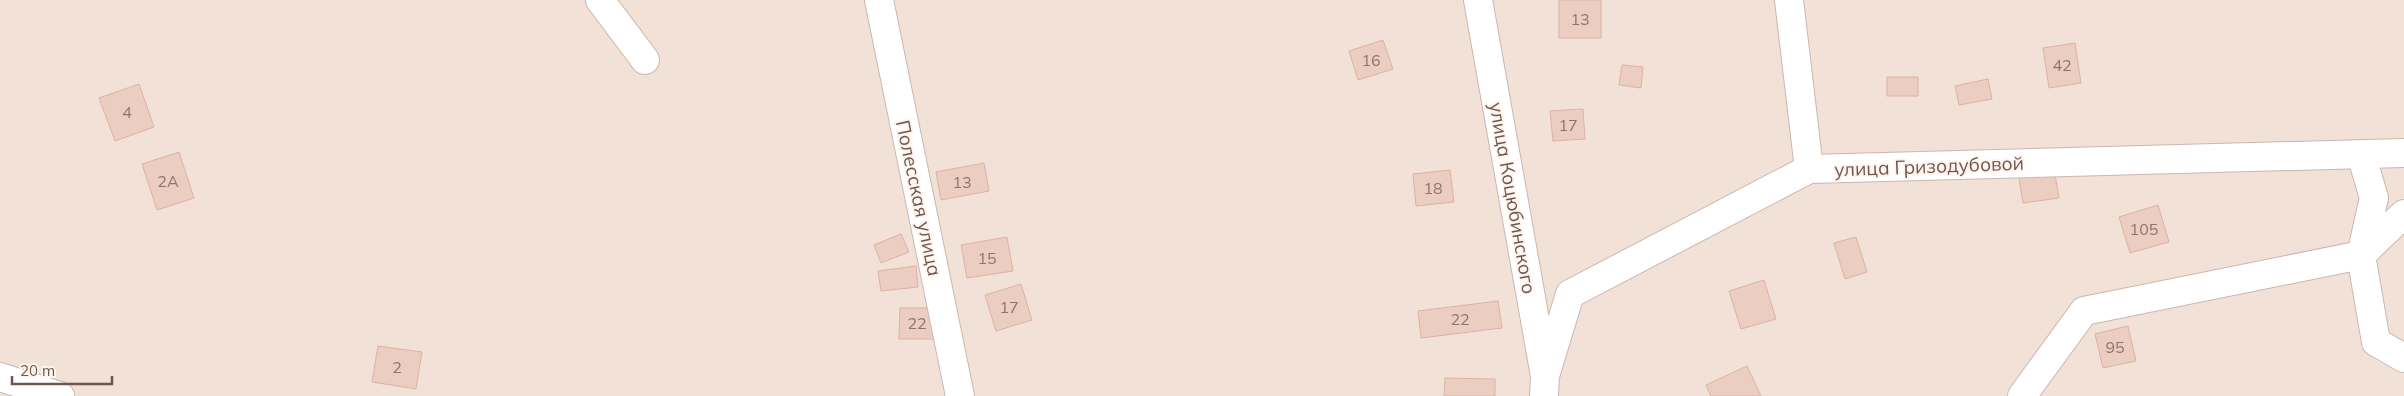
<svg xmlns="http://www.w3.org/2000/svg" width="2404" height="396" viewBox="0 0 2404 396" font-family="Mulish,sans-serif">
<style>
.residential{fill:#f1e1d7}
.building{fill:#eccdc2;stroke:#ddb2a5}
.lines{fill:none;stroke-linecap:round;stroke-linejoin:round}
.minor-casing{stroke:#cbb7af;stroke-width:30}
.minor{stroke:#fff;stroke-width:28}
.labels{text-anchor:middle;stroke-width:4;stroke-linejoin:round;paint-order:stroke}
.number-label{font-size:16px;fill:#90746c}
.street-label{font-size:19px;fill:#71564f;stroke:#fdf5ee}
</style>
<rect width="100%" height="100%" fill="#faf0e8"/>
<path class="residential" d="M0,0H2404V396H0Z"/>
<path class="building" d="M1559,0H1601V38H1559Z
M1383,40L1393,69L1358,80L1349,51Z
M2075,43L2081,83L2049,88L2043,48Z
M1622,65L1643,67L1641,88L1619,85Z
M1887,77H1918V96H1887Z
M1988,79L1992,99L1959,105L1955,86Z
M139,84L154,127L115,141L99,98Z
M1583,109L1585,139L1553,141L1550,111Z
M179,152L194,198L157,210L142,164Z
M984,163L989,191L941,200L936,172Z
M2054,168L2059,198L2023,203L2018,173Z
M1450,170L1454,202L1416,206L1413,174Z
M2158,205L2169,242L2130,253L2119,217Z
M901,234L909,252L881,263L874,245Z
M1007,237L1013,271L967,278L961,245Z
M1856,237L1867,272L1845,279L1834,243Z
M916,266L918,287L881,291L878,271Z
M1764,280L1776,319L1741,329L1729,291Z
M1021,284L1032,320L996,331L985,295Z
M1498,301L1502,328L1421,338L1418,311Z
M900,308H935V339H899Z
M2128,326L2136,361L2103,368L2095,334Z
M378,346L422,352L416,389L372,382Z
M1747,366L1761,396H1711L1706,385Z
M1445,378L1495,379V396H1444Z"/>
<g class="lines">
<g class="minor-casing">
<path id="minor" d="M600,0L645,60
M879,0L960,396
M1478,0L1545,376L1544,396
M1789,0L1809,169
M2361,154L2374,198L2361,255L2376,342L2404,358
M1545,376L1570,294L1809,169L2404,153
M0,377L60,396
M2022,396L2084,311L2361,255L2404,214"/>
</g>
<use href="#minor" class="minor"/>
</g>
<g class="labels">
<g class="number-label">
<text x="1580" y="25">13</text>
<text x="1371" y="66">16</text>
<text x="2062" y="71">42</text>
<text x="127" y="118">4</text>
<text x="1568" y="131">17</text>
<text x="168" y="187">2А</text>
<text x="962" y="188">13</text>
<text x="1433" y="194">18</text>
<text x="2144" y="235">105</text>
<text x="987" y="264">15</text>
<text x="1009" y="313">17</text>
<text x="1460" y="325">22</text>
<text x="917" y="329">22</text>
<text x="2115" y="353">95</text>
<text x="397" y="373">2</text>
</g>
<g class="street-label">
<text transform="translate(1929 166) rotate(-2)" y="7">улица Гризодубовой</text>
<text transform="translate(919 198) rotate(78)" y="7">Полесская улица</text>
<text transform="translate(1513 198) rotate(80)" y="7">улица Коцюбинского</text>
</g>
</g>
<path d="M12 376v8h100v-8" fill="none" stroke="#71564f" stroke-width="2.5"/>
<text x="20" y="376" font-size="15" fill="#71564f" stroke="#fdf5ee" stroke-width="4" paint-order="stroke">20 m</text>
</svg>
